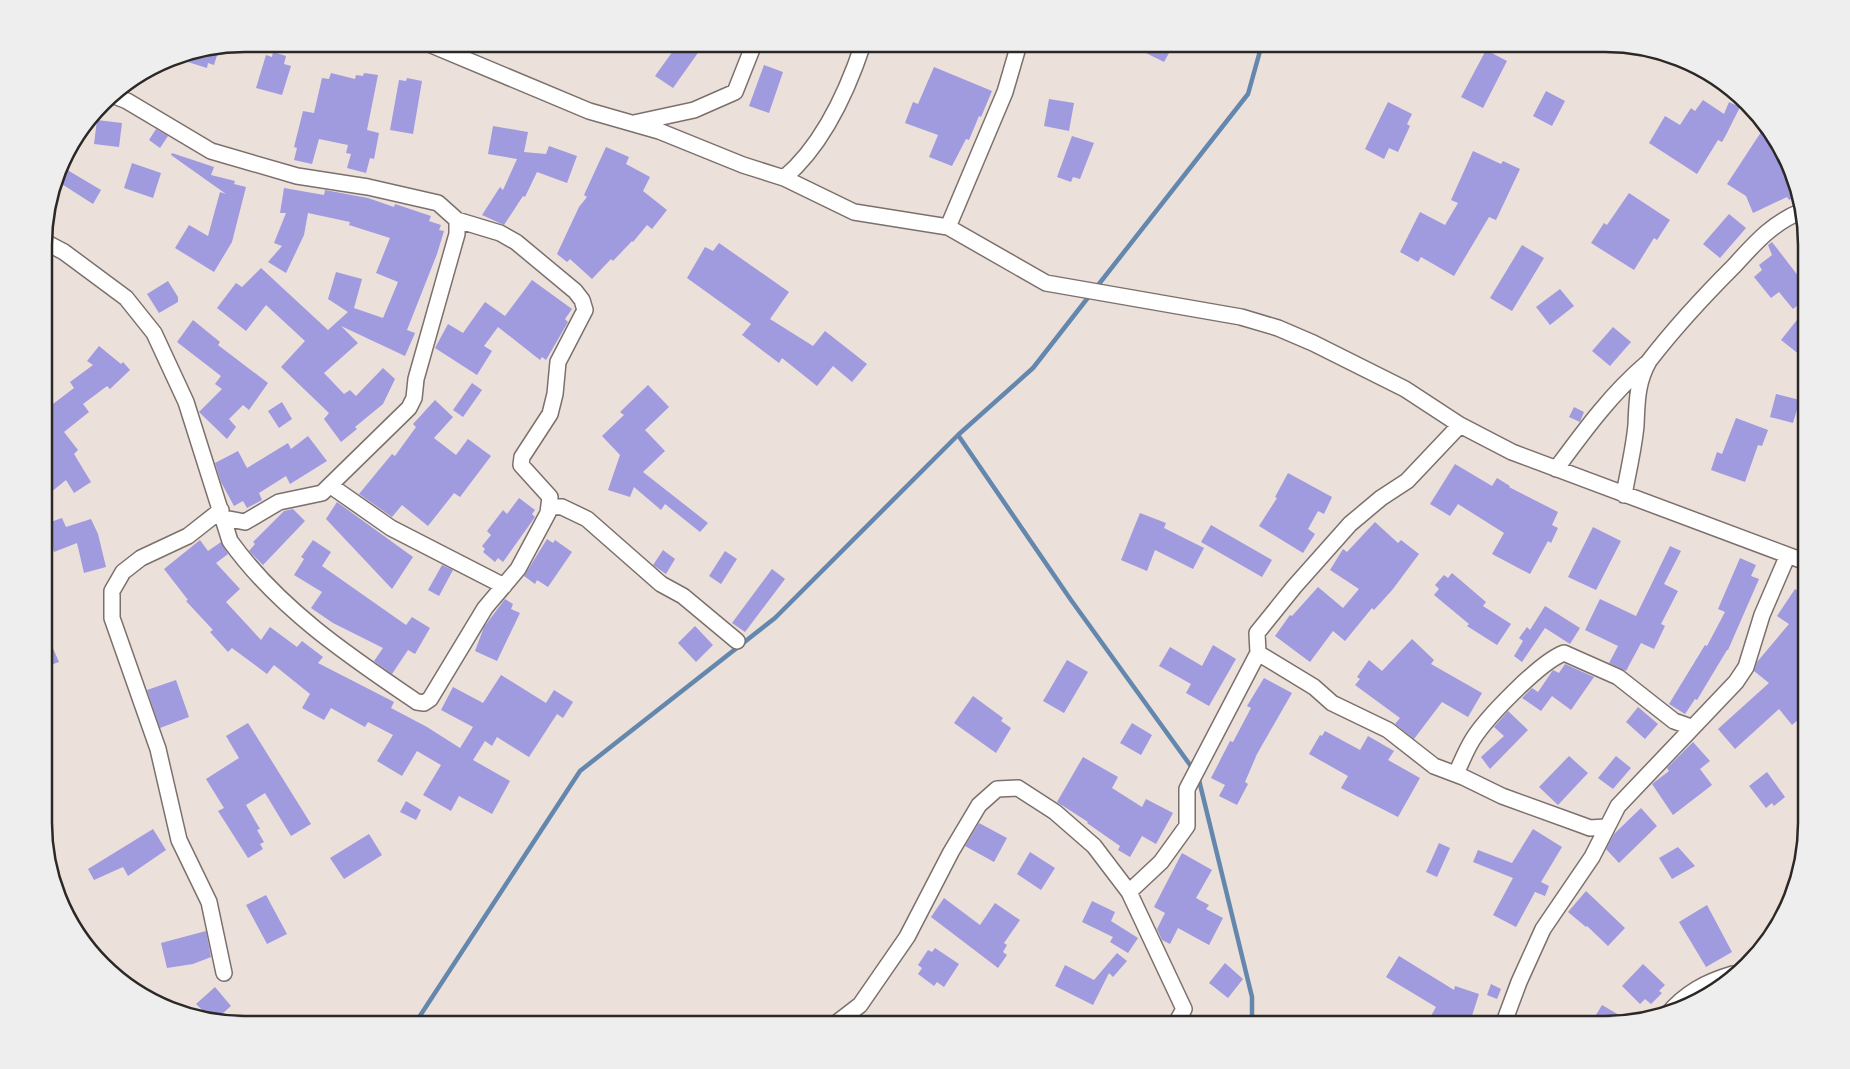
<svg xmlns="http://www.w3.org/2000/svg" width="1850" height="1069" viewBox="0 0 1850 1069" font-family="'Asap Condensed',sans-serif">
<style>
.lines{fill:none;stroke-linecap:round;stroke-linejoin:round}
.stream{stroke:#6387ad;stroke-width:4.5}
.building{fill:#a09ade}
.minor-casing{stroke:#7b706b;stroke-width:18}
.minor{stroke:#fff;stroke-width:15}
.rim{fill:none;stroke:#2c2825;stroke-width:2.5}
</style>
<rect width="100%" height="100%" fill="#ece0db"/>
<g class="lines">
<path class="stream" d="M1095,289L1248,94L1262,44
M958,435L1071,600L1193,769
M1198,776L1252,997V1025
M414,1025L580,771L775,618L958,435L1033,368L1090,295"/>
</g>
<path class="building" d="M678,44H692L700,50L673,88L655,76Z
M1151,44H1174L1164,62L1146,53Z
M219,49L214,65L208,63L207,68L175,58Z
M1486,50L1507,61L1483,108L1461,97Z
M273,52L286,56L284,64L291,66L282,95L256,88L266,55L272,57Z
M764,65L783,72L769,113L749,106Z
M934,67L992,91L981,117L979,116L969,140L966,139L952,166L929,157L938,135L905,123L913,102L918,104Z
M331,73L355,79L356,75L363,76L364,73L378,75L367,130L379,133L374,159L370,158L366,173L347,168L351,154L346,153L348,145L319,139L312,164L294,160L297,148L294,147L303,111L314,113L322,78L329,79Z
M407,78L422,81L413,134L390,130L399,80L406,81Z
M1546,91L1565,101L1552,126L1533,116Z
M1049,99L1074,103L1069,131L1044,126Z
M1703,100L1724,114L1729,102L1740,107L1726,135L1722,142L1718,140L1697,174L1649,143L1665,116L1680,125L1691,108L1695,111Z
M1388,102L1412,114L1407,124L1410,126L1398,152L1389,148L1384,159L1365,149Z
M97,120L122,123L119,147L94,144Z
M493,126L528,132L524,152L546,154L549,146L577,156L567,183L537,172L525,197L523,196L504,225L482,215L500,187L503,190L517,159L488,154Z
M1765,126L1772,134L1795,180L1798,195L1789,200L1787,197L1753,213L1746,196L1727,184Z
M156,129L168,136L160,148L149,140Z
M1072,136L1094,143L1080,179L1073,177L1071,182L1057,177Z
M606,147L629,157L626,164L650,177L643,191L667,210L652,229L647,225L633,242L632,241L613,261L611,259L592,279L570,259L567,262L557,254L579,207L587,197L584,195Z
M1473,151L1501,164L1503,161L1520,169L1496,220L1489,217L1454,276L1421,257L1418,262L1400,252L1420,212L1445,225L1458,203L1451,200Z
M172,153L214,167L211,175L235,181L234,184L246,187L232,242L214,272L175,248L189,225L208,236L220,192L226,194L171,155Z
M132,163L161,173L153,198L124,188Z
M64,168L101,190L93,204L57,181Z
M284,188L324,195L325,190L368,198L394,207L395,204L431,216L429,221L441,225L439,230L444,231L437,254L407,330L415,333L405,356L341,326L358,343L324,373L344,394L350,390L356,396L383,368L395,379L383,404L355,427L357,429L341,442L324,419L329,413L281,367L305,341L266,305L246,331L217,308L236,283L242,287L261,268L328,330L348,312L328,299L336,272L362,279L354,308L383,318L398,282L376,273L390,238L349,225L350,222L308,213L304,235L286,273L268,262L282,246L274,243L286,213H280Z
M1629,193L1670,220L1657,240L1654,238L1634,270L1591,243L1604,223L1607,225Z
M1729,214L1746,228L1720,258L1703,244Z
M1772,242L1806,286V299L1793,309L1779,292L1771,298L1754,277L1762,270L1759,265L1772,255L1768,245Z
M719,243L789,292L770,319L813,346L825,331L867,364L852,382L833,366L817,386L782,358L779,363L742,335L751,324L687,278L705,247L713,251Z
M1522,245L1544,258L1512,311L1490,298Z
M532,280L572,309L565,319L568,322L546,360L542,357L540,360L498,327L484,346L492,351L477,375L435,348L448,324L463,333L485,302L505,316Z
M168,281L178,297V302L159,313L147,294Z
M1560,289L1574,306L1550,325L1536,307Z
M193,320L220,342L218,345L268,383L249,410L243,405L229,419L236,427L227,439L199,412L222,389L215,384L221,376L177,342Z
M1797,320L1806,327V348L1800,355L1781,340Z
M1613,327L1631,342L1610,366L1592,351Z
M99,346L121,364L123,362L130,370L110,389L107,386L83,404L89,412L64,432L78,450L74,454L91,482L74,493L66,480L45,497V410L74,388L70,382L93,365L87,361Z
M472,383L482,390L463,417L453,410Z
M648,385L669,407L645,430L665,451L643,472L708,523L700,532L665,504L661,510L634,487L630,497L608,490L620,455L602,436L624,415L620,412Z
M1776,394L1800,400L1793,423L1770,417Z
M435,400L453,417L434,438L456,455L468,439L491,456L460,497L454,493L428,526L402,505L392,517L359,494L392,454L395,456L416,427L413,424Z
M282,402L292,419L279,428L268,411Z
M1574,407L1584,412L1580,422L1569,417Z
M1736,418L1768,430L1762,446L1758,445L1745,482L1711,470L1717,452L1722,454Z
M308,436L327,461L290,484L286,476L259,493L262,500L247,508L243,501L234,506L221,482L215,463L238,451L247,468L288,443L291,449Z
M1455,464L1492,486L1497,478L1510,486L1509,487L1558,512L1552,525L1558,528L1551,543L1548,541L1530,574L1492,554L1504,533L1458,504L1450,516L1430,504Z
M1288,473L1332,497L1324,514L1318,511L1308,529L1315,534L1303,553L1259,526L1277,498L1275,497Z
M519,498L535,510L532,514L535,517L503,562L498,558L495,562L483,552L485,549L482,546L491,535L487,531L503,510L507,514Z
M337,502L413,557L392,589L326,519Z
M293,509L305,521L263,565L249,551L255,544L253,542L284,511Z
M1140,513L1166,523L1164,528L1204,548L1193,569L1155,550L1147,571L1121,560Z
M62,518L66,527L91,519L98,534L106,567L84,573L77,543L54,552L45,524Z
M1375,522L1398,543L1401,540L1419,554L1393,589L1374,610L1372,608L1345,641L1333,631L1310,662L1275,636L1290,615L1292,616L1318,587L1343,608L1359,589L1330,570L1343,549L1347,552Z
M1211,525L1272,560L1262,577L1201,542Z
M1593,527L1621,541L1596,590L1568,577Z
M547,539L553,543L555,540L572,552L548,587L537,580L535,584L524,576Z
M200,540L208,551L221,542L228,554L216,563L240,589L226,602L261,640L270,627L297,647L302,641L323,657L318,663L394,702L391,708L427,727L460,748L473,727L441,710L453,687L483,703L501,675L546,703L554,690L573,702L563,718L557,714L529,757L497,737L492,746L485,741L473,760L510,781L492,814L459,796L451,811L423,795L441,765L417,751L402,776L377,761L393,735L368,722L365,727L331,708L324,720L302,708L310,694L274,665L267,674L232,648L228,652L210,632L213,630L186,601L188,600L164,569Z
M313,540L331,552L322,566L406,625L412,617L430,628L415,654L408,650L392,674L374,661L383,648L333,623L311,608L322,592L294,575L304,559L301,557Z
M1670,546L1681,551L1664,584L1678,591L1661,624L1665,626L1654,649L1641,643L1626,671L1609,663L1618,646L1585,630L1600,599L1636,616Z
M663,550L675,559L666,574L653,565Z
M725,551L737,559L721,584L709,576Z
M1740,558L1756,565L1751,576L1759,579L1728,650H1727L1697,700L1695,699L1685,714L1669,704L1705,645L1707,646L1725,612L1718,609Z
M442,565L453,570L439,596L428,590Z
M772,569L785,579L745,632L732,623Z
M1452,573L1486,602L1483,606L1511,624L1497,645L1467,626L1469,624L1434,595L1439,589L1435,585L1444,575L1448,578Z
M1795,589L1806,596V713L1792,725L1779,709L1735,749L1718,729L1769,683L1754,671L1757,662L1789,624L1777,616Z
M505,599L513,604L511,609L520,613L497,661L475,651L484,627Z
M1545,606L1580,628L1570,644L1545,628L1522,662L1514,656L1523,641L1519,638L1527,627L1530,630Z
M695,626L713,645L696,662L678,643Z
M45,630L59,662L45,667Z
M1412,639L1434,660L1431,664L1482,693L1468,717L1442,702L1414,739L1395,724L1400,718L1355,685L1360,679L1357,677L1369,660L1382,671Z
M1213,645L1236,659L1209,706L1186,693L1191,684L1159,666L1170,647L1202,666Z
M1067,660L1088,672L1064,713L1043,701Z
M1565,664L1594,677L1571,710L1552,696L1541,711L1522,698L1532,688L1538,692L1553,670L1559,673Z
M1264,678L1292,693L1257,754L1245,782L1248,784L1237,805L1219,796L1225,785L1211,778L1230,741L1233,742L1251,708L1247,706Z
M176,680L189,717L160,728L147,690Z
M973,696L1003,718L1001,721L1011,728L996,753L954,723Z
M1638,707L1658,724L1645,739L1626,722Z
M1508,711L1528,730L1490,769L1481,757L1504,736L1494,727Z
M248,723L311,824L291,836L265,793L246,805L260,829L257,830L264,842L260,844L263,849L248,858L218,811L224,808L206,779L239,758L226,736Z
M1132,723L1152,735L1141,755L1120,743Z
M1325,731L1360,750L1368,736L1394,751L1388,760L1420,778L1398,817L1341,788L1348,776L1309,754L1320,735L1322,736Z
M1693,742L1710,761L1700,769L1712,785L1673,815L1652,784L1669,771L1667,768Z
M1569,756L1588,773L1558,805L1539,787Z
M1616,756L1631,768L1613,789L1598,778Z
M1083,757L1118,777L1112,788L1142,807L1146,799L1173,813L1156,844L1142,836L1130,857L1118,850L1120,846L1087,823L1088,822L1057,802Z
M1767,772L1785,797L1774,806L1772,803L1766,808L1749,786Z
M406,801L421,810L416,820L400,812Z
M1641,808L1657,826L1619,863L1606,849L1614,834Z
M979,823L1007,838L994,862L965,846Z
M153,829L166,850L128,876L123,867L94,880L88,869Z
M1533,829L1562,847L1541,882L1549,886L1545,896L1535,892L1516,927L1493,915L1513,878L1473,862L1478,850L1512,863Z
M369,834L382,855L344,879L330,858Z
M1439,843L1450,848L1437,877L1426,872Z
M1678,847L1695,866L1672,879L1659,858Z
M1030,852L1055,868L1041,890L1017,874Z
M1182,853L1212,870L1196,898L1209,905L1206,909L1223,918L1209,945L1178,928L1170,944L1162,940L1157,929L1165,913L1154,907Z
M1586,891L1625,928L1608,946L1587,926L1586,927L1568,912Z
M266,895L287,934L267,944L246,905Z
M944,898L980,925L995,903L1020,920L1004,943L1007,945L1003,952L1007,955L998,968L931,917Z
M1092,901L1115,912L1111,921L1138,938L1128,953L1110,942L1113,937L1082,922Z
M1707,905L1732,952L1706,967L1679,922Z
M206,931L211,957L193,964L167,968L161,943Z
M935,948L959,964L944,987L937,982L934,986L918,974L922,968L918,965L928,950L932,952Z
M1117,953L1127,961L1113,977L1109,973L1093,1005L1055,986L1065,965L1094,980Z
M1399,956L1454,990L1455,986L1479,994L1469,1025H1426L1436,1007L1386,977Z
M1225,963L1243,979L1228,998L1209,983Z
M1643,964L1665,985L1659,991L1662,993L1651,1004L1645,999L1640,1004L1622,986Z
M1491,984L1501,989L1497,999L1487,995Z
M215,987L231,1006L214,1021L196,1004Z
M1602,1005L1631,1022L1618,1025H1590Z"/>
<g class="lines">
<g class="minor-casing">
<path id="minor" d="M429,44L589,111L659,131L743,165L784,178L854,212L948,227L1046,283L1241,317L1278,328L1313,343L1405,389L1460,425L1512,452L1806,562
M112,95L127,101L211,151L297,176L368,187L438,203L457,220V234L416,379L414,398L409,408L322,493L279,502L245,522L224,518
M634,123L694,110L735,92L754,44
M784,178C823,145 847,92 863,44
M948,227L1005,92L1019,44
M45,242L64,252L126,298L154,333L186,402L230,541C279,609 349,656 417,702L424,703L430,699L485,608L518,569L548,513L550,497L521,465L522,457L550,414L555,394L558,362L585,310L582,300L575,291L516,242L500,233L457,220
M1556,469C1584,431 1610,395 1646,364
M331,486L391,528L504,586
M1624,495C1628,472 1634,448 1636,425C1637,401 1637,382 1649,361C1676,326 1703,297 1734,266C1755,243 1772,223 1802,211
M550,506L562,507L587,519L661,584L683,596L737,641
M221,510L188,536L141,558L123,572L112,591V618L158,749L179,840L209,902L224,973
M1258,653L1257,633L1294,587L1350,524L1381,498L1407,481L1460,425
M1456,774C1461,763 1466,750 1473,739C1487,717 1540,662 1564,653L1618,677L1674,721L1691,727
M1129,892L1161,862L1187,826V789L1258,653L1314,687L1332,703L1388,730L1434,766L1463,777L1502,796L1582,825L1590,828L1605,827
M1667,1015C1685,993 1706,982 1733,974
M834,1025L860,1005L907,937L951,852L979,805L997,789L1018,788L1055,812L1094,846L1129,892L1184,1009L1175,1025
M1503,1025L1519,982L1543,929L1592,857L1618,806L1736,682L1746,667L1762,615L1787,557"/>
</g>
<use href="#minor" class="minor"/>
</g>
<path d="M0 0H1850V1069H0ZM245 52H1605A193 193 0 0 1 1798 245V823A193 193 0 0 1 1605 1016H245A193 193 0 0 1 52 823V245A193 193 0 0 1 245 52Z" fill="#eee" fill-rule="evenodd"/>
<path class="rim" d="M245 52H1605A193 193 0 0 1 1798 245V823A193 193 0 0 1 1605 1016H245A193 193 0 0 1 52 823V245A193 193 0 0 1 245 52Z"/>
</svg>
